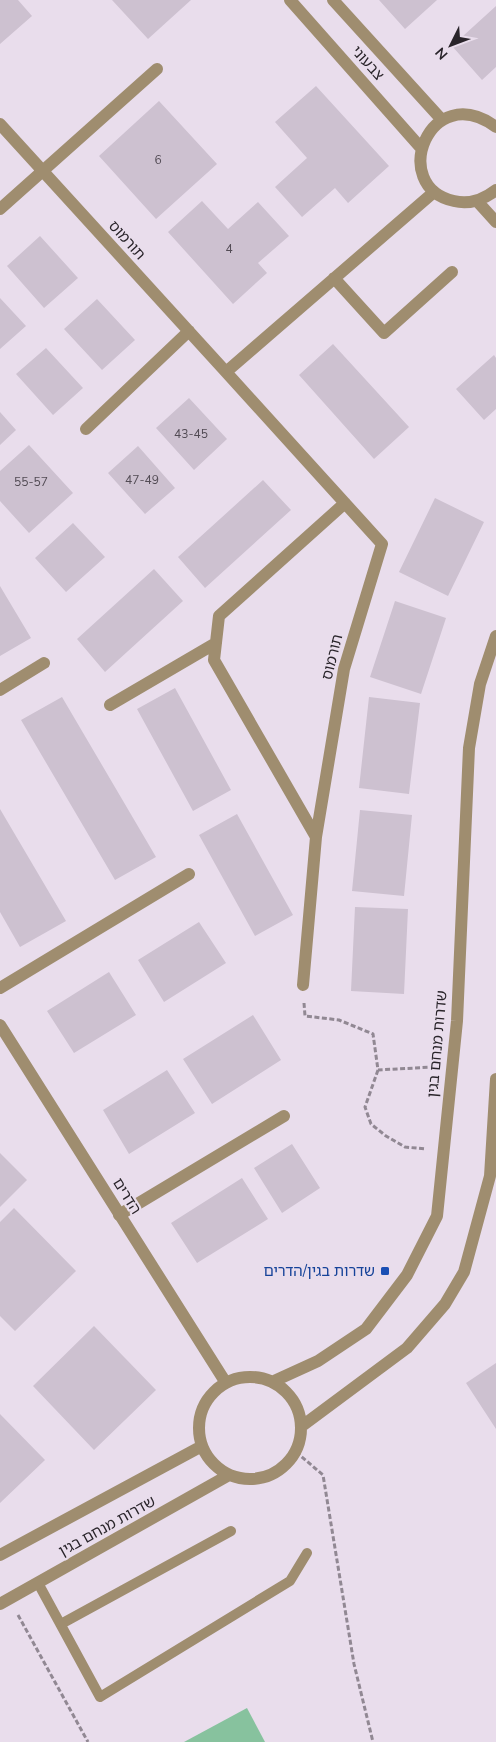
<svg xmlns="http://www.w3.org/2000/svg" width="496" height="1742" viewBox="0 0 496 1742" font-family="'Nunito Sans','Noto Sans Hebrew',sans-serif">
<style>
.green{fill:#87c29e}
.building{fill:#cdc1d0}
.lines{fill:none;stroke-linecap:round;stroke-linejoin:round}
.path{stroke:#918893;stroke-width:3;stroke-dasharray:5 2.5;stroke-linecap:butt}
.service{stroke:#9f8d6f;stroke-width:10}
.minor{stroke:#9f8d6f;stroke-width:12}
.tertiary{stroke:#9f8d6f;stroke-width:12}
.transit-dot{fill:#1a4fb4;stroke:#e9ddec;stroke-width:2}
.labels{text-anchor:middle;stroke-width:4.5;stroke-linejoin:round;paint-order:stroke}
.number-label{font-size:12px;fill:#524b54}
.street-label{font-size:15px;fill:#29242a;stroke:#e9ddec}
.transit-label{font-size:15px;fill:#164399;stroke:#e9ddec;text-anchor:end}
</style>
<rect width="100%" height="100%" fill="#e9ddec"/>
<path class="green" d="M247,1708L265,1742H184Z"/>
<path class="building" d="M0,0H18L32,16L0,44Z
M112,0H191L148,39Z
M379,0H437L405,29Z
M496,6V67L482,80L452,46Z
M316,86L389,166L348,203L335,188L302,217L275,187L307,158L275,122Z
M159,101L217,164L156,219L99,156Z
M202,201L228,229L258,202L289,236L258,263L267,273L233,304L168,232Z
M40,236L78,278L44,308L7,266Z
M0,298L26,326L0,349Z
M97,299L135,340L102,370L64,329Z
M333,344L409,427L374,459L299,375Z
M46,348L83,388L53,415L16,374Z
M494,355L496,358V409L484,420L456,389Z
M189,398L227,439L194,470L156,428Z
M0,412L16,430L0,445Z
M29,445L73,493L29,533L0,501V471Z
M138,446L175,488L145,514L108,473Z
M263,480L291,510L205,588L178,557Z
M435,498L484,522L448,596L399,572Z
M73,523L105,557L66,592L35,558Z
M154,569L183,601L105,672L77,639Z
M0,586L31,638L0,656Z
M395,601L446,618L421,694L370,677Z
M175,688L231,790L193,811L137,709Z
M62,697L156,857L115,880L21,720Z
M369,697L420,703L409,794L359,788Z
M0,809L66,921L20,947L0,912Z
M360,810L412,815L404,896L352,891Z
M237,814L293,915L255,936L199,835Z
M355,907L408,909L404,994L351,991Z
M199,922L226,963L164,1002L138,960Z
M109,972L136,1015L74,1053L47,1011Z
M253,1015L281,1060L212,1104L183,1059Z
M167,1070L195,1113L129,1154L103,1110Z
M292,1144L320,1188L282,1213L254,1168Z
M0,1153L27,1180L0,1207Z
M242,1178L268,1219L197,1263L171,1223Z
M14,1208L76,1271L15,1331L0,1316V1222Z
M94,1326L156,1390L94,1450L33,1386Z
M496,1363V1429L466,1383Z
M0,1414L45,1460L0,1503Z"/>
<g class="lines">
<path class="path" d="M304,1003L305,1016L339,1020L373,1034L378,1070L434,1067
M378,1070L365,1107L371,1124L386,1136L405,1147L426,1149
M296,1452L323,1475L354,1664L373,1742
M18,1615L88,1742"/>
<path class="service" d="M38,1583L100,1697L290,1581L307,1553
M61,1624L231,1531"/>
<path class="minor" d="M0,124L226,372L434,192
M0,209L157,69
M334,278L384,333L452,272
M226,372L382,544L344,669L316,837L303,985
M86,429L189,331
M0,690L44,663
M110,705L216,643
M316,837L214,660L219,616L345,503
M0,988L189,874
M119,1215L284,1116"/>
<path class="tertiary" d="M290,0L421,148
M333,0L442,120
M496,127C429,78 388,187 454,201C470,205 483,200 496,190
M477,201L496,222
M0,1025L226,1383
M199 1428a51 51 0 1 1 102 0a51 51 0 1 1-102 0Z
M272,1382L318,1361L366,1329L407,1275L437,1216L457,1021L469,748L480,684L496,636
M302,1426L407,1348L445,1304L464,1272L490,1176L496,1079
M0,1555L202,1446
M0,1604L229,1475"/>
</g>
<rect class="transit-dot" x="380" y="1266" width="10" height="10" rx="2.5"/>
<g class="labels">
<g class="number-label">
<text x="158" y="164">6</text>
<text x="229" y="253">4</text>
<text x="191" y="438">43-45</text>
<text x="142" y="484">47-49</text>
<text x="31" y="486">55-57</text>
</g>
<g class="street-label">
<text transform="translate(368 63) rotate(48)" y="5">צבעוני</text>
<text transform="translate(127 240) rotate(48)" y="5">תורמוס</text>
<text transform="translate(332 657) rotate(-76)" y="5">תורמוס</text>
<text transform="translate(437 1044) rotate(-85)" y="5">שדרות מנחם בגין</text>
<text transform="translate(127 1196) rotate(58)" y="5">הדרים</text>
<text transform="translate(107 1526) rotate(-29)" y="5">שדרות מנחם בגין</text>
</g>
<g class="transit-label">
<text x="375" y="1276">שדרות בגין/הדרים</text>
</g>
</g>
<g transform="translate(451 45) rotate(228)" stroke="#e9ddec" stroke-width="4" paint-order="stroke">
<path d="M0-4L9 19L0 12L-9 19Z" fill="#29242a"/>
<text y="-8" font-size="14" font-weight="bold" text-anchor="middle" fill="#29242a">N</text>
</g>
</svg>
